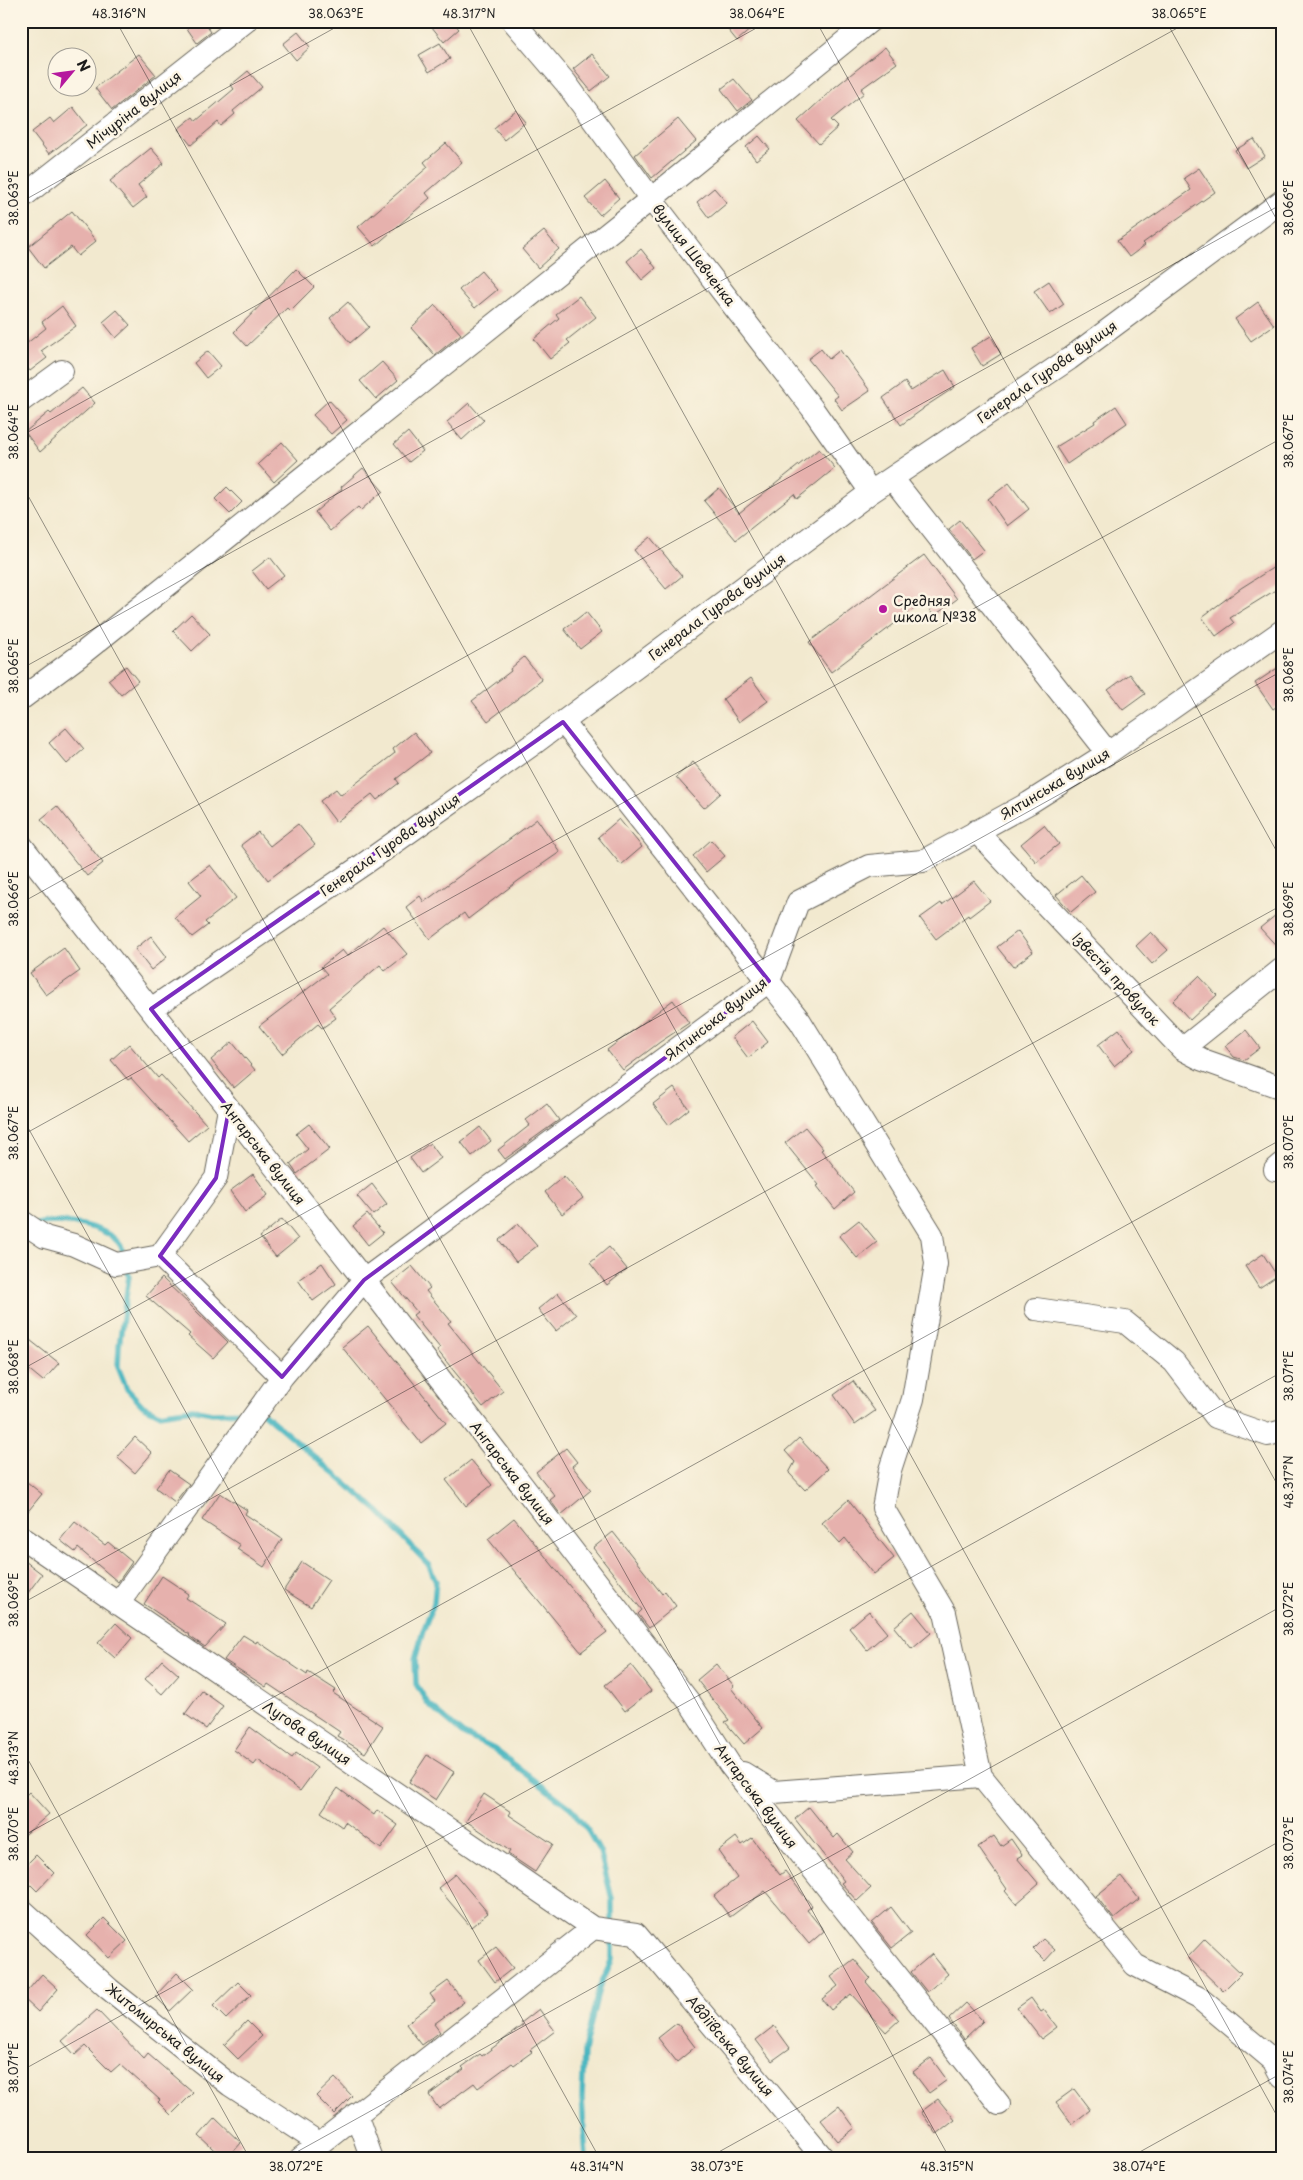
<svg xmlns="http://www.w3.org/2000/svg" width="1303" height="2180" viewBox="0 0 1303 2180" font-family="'Playpen Sans',sans-serif">
<style>
.lines{fill:none;stroke-linecap:round;stroke-linejoin:round}
.stream{stroke:#47b5c0;stroke-width:5.5}
.building{fill:#e6b1ad}
.minor-casing{stroke:#67645b;stroke-width:24}
.minor{stroke:#fff;stroke-width:22}
.marked{fill:none;stroke:#7b2cbf;stroke-width:4;stroke-linejoin:round}
.ticks{fill:none;stroke:#1c1c1c;stroke-width:1;stroke-opacity:0.45}
.poi-dot{fill:#b5179e;stroke:#fcf5e5;stroke-width:2}
.labels{text-anchor:middle;stroke-width:5;stroke-linejoin:round;paint-order:stroke}
.street-label{font-size:14px;fill:#1c1c1c;stroke:#fcf5e5}
.poi-label{font-size:14px;fill:#1c1c1c;stroke:#fcf5e5;text-anchor:start}
.neatline{fill:none;stroke:#1c1c1c;stroke-width:2}
.ticks-label{font-size:12px;text-anchor:middle;fill:#1c1c1c}
</style>
<rect width="100%" height="100%" fill="#fcf5e5"/>
<filter id="ink" filterUnits="userSpaceOnUse"><feTurbulence type="fractalNoise" baseFrequency=".02" numOctaves="2"/><feDisplacementMap in="SourceGraphic" scale="10" xChannelSelector="R" yChannelSelector="G"/><feConvolveMatrix kernelMatrix="1 2 1 2 8 2 1 2 1" color-interpolation-filters="sRGB"/></filter>
<filter id="wash" filterUnits="userSpaceOnUse"><feTurbulence type="fractalNoise" baseFrequency=".0096" numOctaves="4" result="noise"/><feDisplacementMap in="SourceGraphic" scale="20" xChannelSelector="R" yChannelSelector="G"/><feGaussianBlur stdDeviation="1.12" result="paint"/><feColorMatrix in="noise" values="0 0 0 0 0 0 0 0 0 0 0 0 0 0 0 0 0 1.4 0 .05"/><feComposite in="paint" operator="in"/></filter>
<g filter="url(#wash)">
<rect width="100%" height="100%" fill="#f2e9cf"/>
<g class="lines">
<path class="stream" d="M37,1224C58,1218 108,1225 121,1246C122,1249 123,1254 124,1258
M126,1267L129,1276L119,1346L118,1367L127,1389L143,1406L159,1414L192,1409L212,1413L250,1412
M262,1412L378,1511L428,1564L436,1581L434,1603L423,1631L415,1659L416,1684L428,1704L463,1734L494,1749L571,1808L588,1831L600,1852L612,1899V1927
M586,2159L582,2098L584,2051L599,1988L612,1960V1936"/>
</g>
<g id="blocks">
<path class="building" d="M182,21H203L211,32L197,43Z
M427,21H452L459,29L444,42Z
M721,21H760L737,41Z
M298,32L310,47L296,60L283,44Z
M440,43L450,59L429,72L419,55Z
M885,47L897,63L861,89L864,93L831,120L838,127L819,144L798,121L835,87Z
M139,54L156,75L112,110L95,88Z
M592,54L610,76L591,91L573,69Z
M248,71L262,87L233,111L235,114L221,126L218,122L191,145L178,129L193,117L196,121L234,89L231,85Z
M734,79L752,100L738,111L721,89Z
M73,107L87,125L49,154L32,132L50,118L54,123Z
M516,110L526,122L504,140L494,128Z
M678,119L696,141L652,178L635,155Z
M759,136L770,149L756,160L746,147Z
M1254,139L1265,156L1246,168L1235,150Z
M446,143L462,162L426,193L430,198L375,246L358,227L428,167L424,162Z
M151,148L164,163L138,185L147,197L133,208L110,181Z
M1199,168L1215,192L1143,243L1145,245L1129,257L1117,241L1191,190L1184,178Z
M605,181L619,198L600,215L585,198Z
M714,188L727,203L709,218L697,202Z
M72,211L96,241L78,256L71,247L44,268L28,247Z
M544,231L559,249L538,268L522,249Z
M641,249L656,268L642,280L627,261Z
M296,269L314,287L290,311L287,308L247,346L234,332Z
M481,271L497,290L475,308L459,290Z
M1049,281L1064,304L1050,314L1034,291Z
M579,296L596,317L567,340L570,343L550,359L534,339L559,318L556,314Z
M348,302L369,327L350,343L330,318Z
M1258,302L1274,325L1251,341L1235,319Z
M435,305L461,334L435,355L411,328Z
M62,306L76,326L41,351L47,358L30,371L21,360V348L46,328L42,322Z
M117,310L130,325L116,338L103,322Z
M991,336L1001,354L982,366L971,348Z
M821,349L829,359L840,350L870,391L842,410L834,399L838,396L808,359Z
M208,351L221,366L206,378L194,363Z
M382,362L398,380L376,399L360,381Z
M945,370L955,387L923,408V409L901,425L883,398L905,382L911,391Z
M82,388L95,403L40,452L25,432L49,412L51,414Z
M329,400L347,420L331,434L313,415Z
M469,403L484,420L462,440L447,422Z
M1116,406L1127,423L1067,464L1056,447L1095,423L1094,421Z
M408,432L423,451L409,462L394,444Z
M282,442L298,460L274,482L258,464Z
M819,449L835,468L797,499L794,494L736,540L704,501L719,488L739,513Z
M363,468L383,491L361,510L358,507L330,531L315,512L342,489L341,487Z
M1009,483L1029,509L1007,526L988,499Z
M227,487L242,502L230,514L215,499Z
M960,520L984,550L972,559L949,529Z
M650,537L682,576L666,589L634,550Z
M924,555L957,599L934,616L923,602L831,672L809,642Z
M270,557L284,575L266,589L252,571Z
M1282,562V586L1230,618L1234,623L1216,636L1202,617L1241,588Z
M586,612L602,632L580,649L564,629Z
M191,614L210,634L192,651L173,631Z
M524,657L542,680L488,721L472,701L511,671L510,669Z
M1282,665V703L1273,709L1255,683Z
M126,666L138,681L121,695L108,680Z
M1130,674L1145,694L1123,710L1108,690Z
M751,678L768,701L739,722L723,699Z
M66,728L84,749L67,764L49,743Z
M414,732L430,753L396,779L399,783L377,800L372,794L336,822L320,801L336,789L341,795L395,753L393,749Z
M693,762L721,793L704,808L676,777Z
M57,806L103,863L87,876L41,819Z
M537,819L560,852L518,881L468,919L464,913L430,939L406,907L420,896L424,902Z
M619,819L642,847L621,865L598,837Z
M298,824L315,845L268,880L241,845L258,832L270,846Z
M1044,825L1059,844L1036,862L1021,844Z
M711,840L725,856L706,872L693,856Z
M210,865L236,898L205,922L208,925L192,937L175,917L201,896L189,881Z
M1081,875L1095,892L1071,912L1056,895Z
M974,881L990,901L969,917L968,915L936,939L920,918L941,903L942,905Z
M1282,910V952L1260,928Z
M383,926L407,954L385,971L380,965L329,1008L336,1018L322,1028L318,1024L282,1054L259,1026L327,974L321,967L342,950L347,956Z
M1018,931L1033,952L1013,967L997,947Z
M1151,932L1168,950L1152,964L1136,946Z
M151,936L167,957L151,970L135,949Z
M64,948L80,971L46,995L30,973Z
M1199,976L1217,995L1190,1020L1173,1001Z
M673,1000L689,1023L660,1042L623,1070L607,1050Z
M752,1021L768,1042L748,1058L732,1037Z
M1119,1029L1134,1050L1114,1066L1098,1045Z
M1246,1030L1260,1048L1244,1060L1234,1057L1225,1046Z
M232,1042L255,1070L234,1088L211,1060Z
M129,1044L158,1078L161,1075L207,1125L188,1141L131,1078L128,1080L111,1060Z
M674,1088L689,1109L669,1125L653,1104Z
M547,1104L559,1120L505,1159L498,1150L530,1125L526,1120Z
M309,1124L330,1149L297,1174L290,1164L308,1149L296,1134Z
M480,1127L491,1141L472,1156L461,1142Z
M805,1127L823,1149L821,1150L854,1192L835,1209L817,1186L819,1185L785,1143Z
M430,1143L441,1158L421,1173L410,1158Z
M253,1174L268,1195L245,1212L230,1191Z
M564,1176L583,1198L562,1214L545,1192Z
M372,1184L387,1204L373,1215L357,1196Z
M367,1214L383,1233L368,1245L353,1226Z
M282,1219L298,1239L276,1257L260,1237Z
M859,1220L877,1242L857,1258L839,1236Z
M518,1224L537,1246L516,1262L499,1240Z
M609,1247L627,1269L607,1285L590,1263Z
M1263,1254L1277,1276L1259,1288L1245,1266Z
M322,1263L336,1284L313,1301L298,1280Z
M412,1266L430,1288L426,1291L451,1321L448,1323L503,1391L483,1407L437,1350L440,1348L413,1315L417,1312L392,1282Z
M162,1278L228,1342L213,1358L188,1336L190,1334L146,1296Z
M558,1293L576,1315L556,1331L538,1309Z
M368,1326L446,1423L421,1443L342,1347Z
M21,1333L59,1363L43,1381L21,1363Z
M853,1381L875,1411L855,1425L834,1395Z
M135,1437L152,1453L135,1473L117,1457Z
M799,1438L828,1469L805,1490L789,1473L795,1462L785,1451Z
M566,1448L577,1462L572,1466L591,1490L561,1515L550,1500L555,1496L536,1472Z
M471,1460L492,1485L466,1506L446,1480Z
M169,1470L189,1484L175,1502L156,1488Z
M27,1482L42,1494L21,1520V1490Z
M220,1493L247,1510L245,1514L282,1539L264,1567L237,1549L240,1545L202,1520Z
M848,1500L894,1558L874,1574L845,1538L840,1543L822,1523Z
M514,1518L607,1632L581,1652L488,1539Z
M75,1522L105,1545L108,1542L132,1562L118,1582L78,1548L75,1552L60,1540Z
M613,1532L662,1594L665,1591L676,1606L649,1628L638,1614L642,1610L593,1548Z
M21,1558L42,1574L21,1602Z
M302,1562L329,1580L311,1607L284,1590Z
M162,1576L189,1594L186,1598L226,1624L205,1647L189,1636L190,1635L144,1604Z
M869,1611L887,1633L867,1650L849,1628Z
M913,1611L931,1633L912,1649L894,1627Z
M116,1623L132,1638L115,1658L98,1643Z
M243,1635L256,1643L257,1641L307,1675L308,1672L336,1690L333,1693L383,1726L365,1753L337,1736L340,1732L268,1684L266,1687L224,1660Z
M162,1660L179,1675L162,1694L145,1679Z
M716,1664L734,1686L731,1688L763,1728L744,1744L725,1722L729,1720L697,1680Z
M631,1665L651,1691L625,1711L605,1685Z
M202,1691L223,1706L206,1729L185,1714Z
M250,1727L292,1758L296,1753L317,1768L300,1791L258,1760L254,1765L234,1750Z
M427,1755L454,1772L436,1800L409,1782Z
M338,1788L374,1815L377,1810L398,1825L381,1849L345,1822L342,1827L321,1812Z
M29,1792L49,1814L21,1838V1800Z
M484,1794L511,1812L509,1815L553,1844L535,1872L508,1854L510,1851L466,1821Z
M809,1807L834,1838L838,1834L853,1852L845,1859L871,1888L857,1901L841,1883L844,1881L795,1819Z
M994,1836L1001,1846L1011,1839L1022,1855L1017,1858L1039,1884L1016,1904L1005,1891L1007,1889L978,1847Z
M736,1837L742,1845L752,1838L780,1875L785,1871L812,1906L807,1910L824,1931L809,1944L765,1891L730,1917L714,1896L737,1878L718,1851Z
M36,1855L54,1873L37,1891L21,1875V1870Z
M455,1874L488,1913L471,1927L438,1888Z
M1121,1876L1139,1899L1114,1919L1096,1896Z
M891,1907L911,1933L892,1948L872,1923Z
M104,1918L127,1941L109,1958L87,1935Z
M1043,1939L1055,1950L1045,1961L1033,1949Z
M1205,1939L1241,1973L1223,1991L1188,1957Z
M496,1947L513,1968L495,1982L479,1960Z
M932,1954L948,1974L927,1992L911,1972Z
M854,1959L870,1978L866,1982L899,2020L886,2032L851,1994L831,2010L822,1999L838,1986L831,1977Z
M177,1973L193,1989L170,2011L155,1996Z
M42,1974L58,1989L38,2012L22,1997Z
M448,1981L464,2002L434,2024L440,2032L422,2045L406,2024L435,2001L430,1994Z
M238,1982L251,1995L226,2019L213,2006Z
M1031,1998L1041,2012L1044,2010L1057,2027L1041,2039L1017,2008Z
M966,2003L983,2021L964,2039L949,2019Z
M539,2009L555,2031L530,2050L532,2052L514,2065L512,2063L478,2088L474,2083L439,2109L429,2095L464,2069L462,2067L480,2054L482,2056L523,2025L521,2023Z
M97,2010L144,2059L148,2054L193,2093L171,2115L158,2102L160,2100L120,2064L111,2072L85,2046L75,2055L62,2041Z
M247,2021L262,2036L238,2059L224,2045Z
M677,2023L695,2047L677,2062L658,2038Z
M774,2026L790,2048L772,2061L756,2040Z
M931,2058L947,2080L929,2093L913,2072Z
M335,2078L352,2096L334,2114L316,2096Z
M1074,2089L1090,2110L1072,2124L1056,2102Z
M938,2099L955,2120L937,2134L921,2112Z
M839,2106L855,2128L838,2141L821,2120Z
M215,2118L241,2143L227,2159H224L199,2136Z"/>
</g>
</g>
<g filter="url(#ink)">
<use href="#blocks" fill-opacity="0" stroke="#67645b" stroke-width="1"/>
<g class="lines">
<g class="minor-casing">
<path id="minor" d="M513,21L566,83L651,199L812,408L871,492
M21,198L246,21
M21,401L62,371
M892,478L1108,753
M21,699L79,656L651,199L870,21
M563,722L800,1021L932,1235L936,1264L913,1399L890,1470L883,1508L945,1613L981,1776
M976,831L1182,1049L1203,1060L1282,1088
M21,845L364,1280L690,1703L730,1765L999,2104
M151,1009L364,864L536,742L871,492L1069,359L1282,201
M1182,1049L1282,969
M1275,1170L1282,1164
M21,1221L45,1237L74,1245L116,1264L160,1256L216,1178L229,1109
M160,1256L282,1377
M1036,1309L1125,1322L1174,1362L1216,1417L1268,1435L1282,1431
M21,1537L593,1928
M118,1604L282,1377L364,1280L769,981L798,902L869,866L923,861L1029,803L1108,753L1282,631
M743,1773L774,1792L981,1776L1135,1965L1199,1998L1273,2060L1282,2077
M21,1909L109,1989L230,2085L319,2143
M356,2114L372,2159
M300,2159L593,1928L636,1934L824,2159"/>
</g>
<use href="#minor" class="minor"/>
</g>
</g>
<path class="marked" d="M563,722L769,981L364,1280L282,1377L160,1256L216,1178L229,1109L151,1009Z"/>
<path class="ticks" d="M116,21L1282,2125M466,21L1282,1493M816,21L1282,861M1166,21L1282,229M21,202L347,21M21,436L769,21M21,483L950,2159M21,669L1190,21M21,903L1282,204M21,1115L600,2159M21,1136L1282,438M21,1370L1282,671M21,1604L1282,905M21,1747L250,2159M21,1837L1282,1139M21,2071L1282,1372M284,2159L1282,1606M706,2159L1282,1840M1127,2159L1282,2073"/>
<circle class="poi-dot" cx="883" cy="609" r="5"/>
<g class="labels">
<g class="street-label">
<text transform="translate(134 110) rotate(-38)" y="5">Мічуріна вулиця</text>
<text transform="translate(694 255) rotate(52)" y="5">вулиця Шевченка</text>
<text transform="translate(1047 372) rotate(-35)" y="5">Генерала Гурова вулиця</text>
<text transform="translate(717 607) rotate(-37)" y="5">Генерала Гурова вулиця</text>
<text transform="translate(1055 784) rotate(-31)" y="5">Ялтинська вулиця</text>
<text transform="translate(390 845) rotate(-35)" y="5">Генерала Гурова вулиця</text>
<text transform="translate(1116 979) rotate(47)" y="5">Ізвєстія провулок</text>
<text transform="translate(716 1019) rotate(-38)" y="5">Ялтинська вулиця</text>
<text transform="translate(263 1153) rotate(52)" y="5">Ангарська вулиця</text>
<text transform="translate(512 1473) rotate(52)" y="5">Ангарська вулиця</text>
<text transform="translate(307 1733) rotate(34)" y="5">Лугова вулиця</text>
<text transform="translate(756 1796) rotate(53)" y="5">Ангарська вулиця</text>
<text transform="translate(165 2033) rotate(39)" y="5">Житомирська вулиця</text>
<text transform="translate(730 2046) rotate(50)" y="5">Авдіївська вулиця</text>
</g>
<g class="poi-label">
<text x="893" y="606">Средняя<tspan x="893" dy="16">школа №38</tspan></text>
</g>
</g>
<rect width="1303" height="2180" fill="none" stroke="#fcf5e5" stroke-width="55"/>
<g transform="translate(72 72) rotate(61)"><circle r="24" fill="#fcf5e5" stroke="#a29e95"/>
<path d="M0-4L9 19L0 12L-9 19Z" fill="#b5179e"/>
<text y="-8" font-size="14" font-weight="bold" text-anchor="middle" fill="#1c1c1c">N</text>
</g>
<rect x="28" y="28" width="1248" height="2124" class="neatline"/>
<g class="ticks-label">
<text x="119" y="18">48.316°N</text>
<text x="336" y="18">38.063°E</text>
<text x="469" y="18">48.317°N</text>
<text x="757" y="18">38.064°E</text>
<text x="1179" y="18">38.065°E</text>
<text transform="translate(14 198) rotate(-90)" y="4">38.063°E</text>
<text transform="translate(1289 208) rotate(-90)" y="4">38.066°E</text>
<text transform="translate(14 432) rotate(-90)" y="4">38.064°E</text>
<text transform="translate(1289 441) rotate(-90)" y="4">38.067°E</text>
<text transform="translate(14 666) rotate(-90)" y="4">38.065°E</text>
<text transform="translate(1289 675) rotate(-90)" y="4">38.068°E</text>
<text transform="translate(14 899) rotate(-90)" y="4">38.066°E</text>
<text transform="translate(1289 909) rotate(-90)" y="4">38.069°E</text>
<text transform="translate(14 1133) rotate(-90)" y="4">38.067°E</text>
<text transform="translate(1289 1142) rotate(-90)" y="4">38.070°E</text>
<text transform="translate(14 1367) rotate(-90)" y="4">38.068°E</text>
<text transform="translate(1289 1376) rotate(-90)" y="4">38.071°E</text>
<text transform="translate(1289 1482) rotate(-90)" y="4">48.317°N</text>
<text transform="translate(14 1600) rotate(-90)" y="4">38.069°E</text>
<text transform="translate(1289 1609) rotate(-90)" y="4">38.072°E</text>
<text transform="translate(14 1758) rotate(-90)" y="4">48.313°N</text>
<text transform="translate(14 1834) rotate(-90)" y="4">38.070°E</text>
<text transform="translate(1289 1843) rotate(-90)" y="4">38.073°E</text>
<text transform="translate(14 2068) rotate(-90)" y="4">38.071°E</text>
<text transform="translate(1289 2077) rotate(-90)" y="4">38.074°E</text>
<text x="296" y="2171">38.072°E</text>
<text x="597" y="2171">48.314°N</text>
<text x="717" y="2171">38.073°E</text>
<text x="947" y="2171">48.315°N</text>
<text x="1139" y="2171">38.074°E</text>
</g>
</svg>
